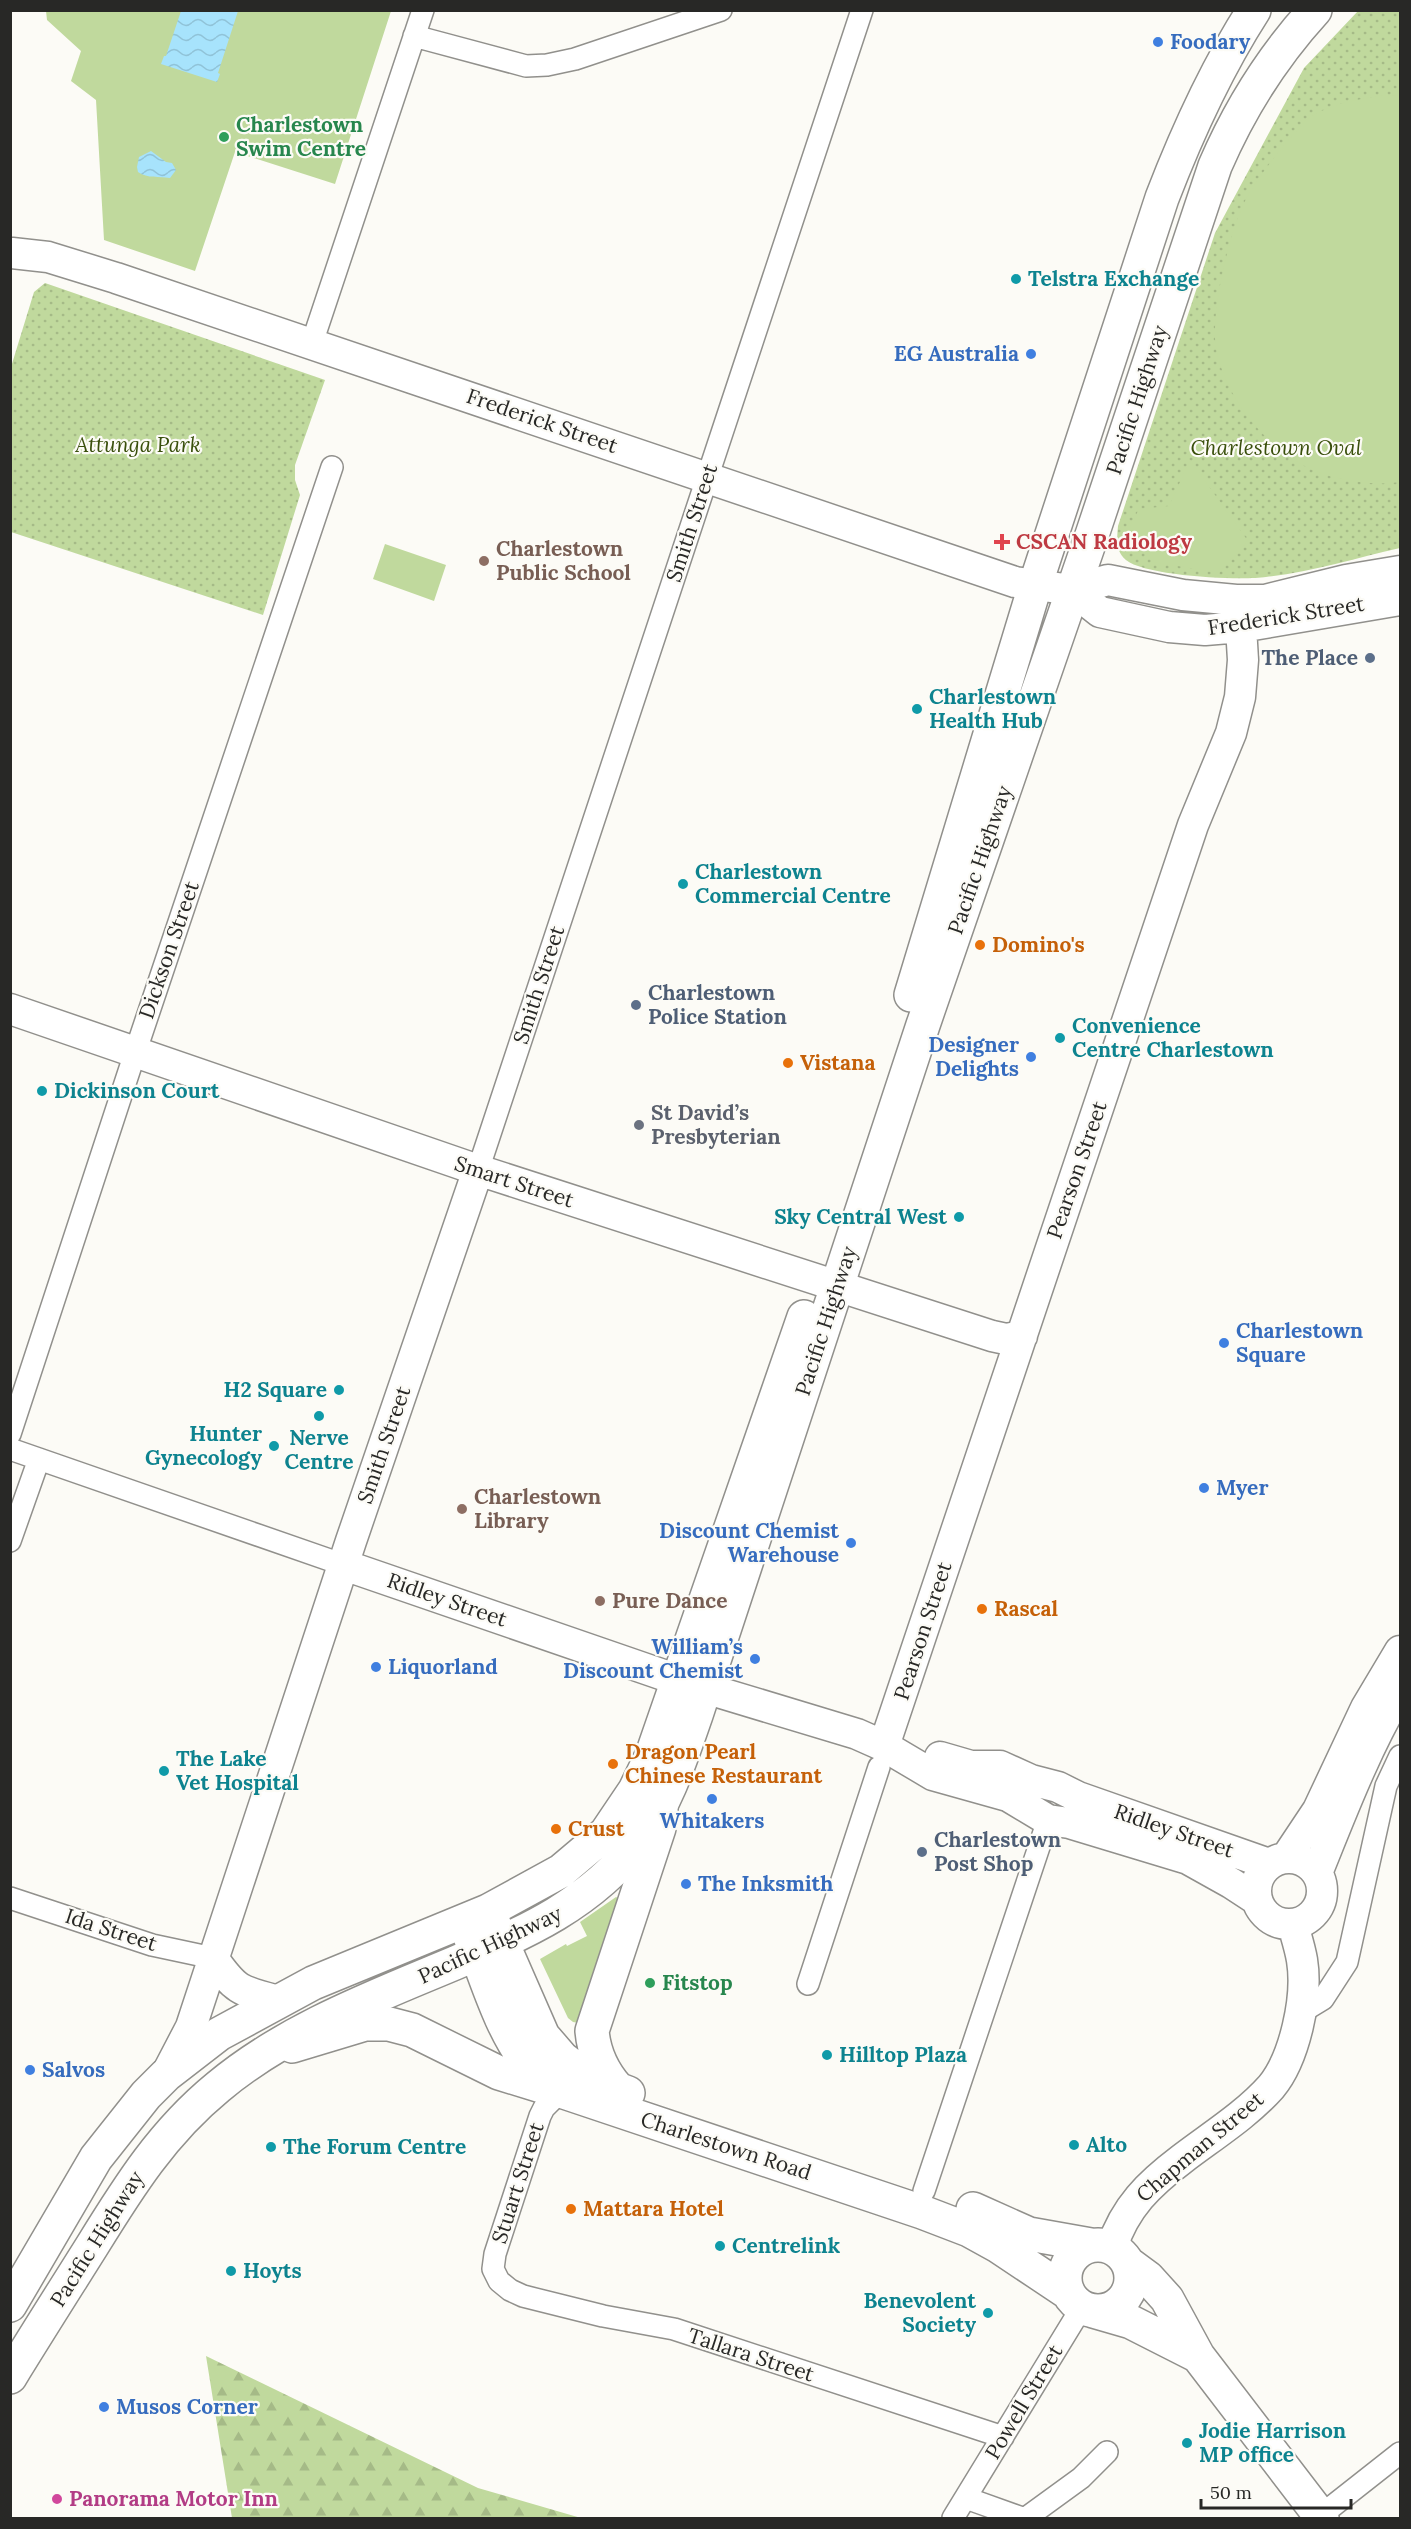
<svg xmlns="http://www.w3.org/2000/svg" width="1411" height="2529" viewBox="0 0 1411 2529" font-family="Lora,serif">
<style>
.grass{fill:url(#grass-dots)}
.forest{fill:url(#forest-firs)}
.garden{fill:#c0d99d}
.water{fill:url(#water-waves)}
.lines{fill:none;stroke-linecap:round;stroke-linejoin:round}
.street-casing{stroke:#91908c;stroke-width:24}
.secondary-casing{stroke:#91908c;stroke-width:33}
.primary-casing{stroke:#91908c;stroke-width:36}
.highway-casing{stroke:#91908c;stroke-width:36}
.street{stroke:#fff;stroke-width:21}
.secondary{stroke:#fff;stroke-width:30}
.primary{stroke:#fff;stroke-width:33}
.highway{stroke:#fff;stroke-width:33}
.shop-dot{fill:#3f7fe0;stroke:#fcfbf6;stroke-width:2}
.leisure-dot{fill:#2e9e5b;stroke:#fcfbf6;stroke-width:2}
.culture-dot{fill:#0f9aa8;stroke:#fcfbf6;stroke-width:2}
.health-dot{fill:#e0444e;stroke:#fcfbf6;stroke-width:2}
.education-dot{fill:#8d6e63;stroke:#fcfbf6;stroke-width:2}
.service-dot{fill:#5c6f8a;stroke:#fcfbf6;stroke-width:2}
.food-dot{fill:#e8710a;stroke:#fcfbf6;stroke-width:2}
.worship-dot{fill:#6b7280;stroke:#fcfbf6;stroke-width:2}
.hotel-dot{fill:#d1479c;stroke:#fcfbf6;stroke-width:2}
.labels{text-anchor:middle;stroke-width:4.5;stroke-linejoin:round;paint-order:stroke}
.shop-label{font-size:21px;font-weight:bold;fill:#366cbe;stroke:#fcfbf6;text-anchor:start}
.leisure-label{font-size:21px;font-weight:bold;fill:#27864d;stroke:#fcfbf6;text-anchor:start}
.culture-label{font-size:21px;font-weight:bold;fill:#0d838f;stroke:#fcfbf6;text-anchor:start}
.street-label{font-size:21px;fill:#282826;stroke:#fcfbf6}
.park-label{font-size:21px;font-style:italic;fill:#394f0b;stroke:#fcfbf6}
.health-label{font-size:21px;font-weight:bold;fill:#be3a42;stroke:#fcfbf6;text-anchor:start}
.education-label{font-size:21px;font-weight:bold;fill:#785e54;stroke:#fcfbf6;text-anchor:start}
.service-label{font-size:21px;font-weight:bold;fill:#4e5e75;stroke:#fcfbf6;text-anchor:start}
.food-label{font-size:21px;font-weight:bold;fill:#c56008;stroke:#fcfbf6;text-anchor:start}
.worship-label{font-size:21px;font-weight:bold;fill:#5b616d;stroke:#fcfbf6;text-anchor:start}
.hotel-label{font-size:21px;font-weight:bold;fill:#b23c85;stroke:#fcfbf6;text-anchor:start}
</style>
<defs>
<pattern id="grass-dots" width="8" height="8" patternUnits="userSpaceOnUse" patternTransform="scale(1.5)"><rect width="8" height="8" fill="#c0d99d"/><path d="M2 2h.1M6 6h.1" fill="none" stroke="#a5ba87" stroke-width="1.8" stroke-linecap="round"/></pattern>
<pattern id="forest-firs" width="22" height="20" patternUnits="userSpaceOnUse" patternTransform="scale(1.5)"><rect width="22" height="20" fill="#c0d99d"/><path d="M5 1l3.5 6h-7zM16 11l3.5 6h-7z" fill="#a5ba87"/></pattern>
<pattern id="water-waves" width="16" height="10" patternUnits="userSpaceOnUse" patternTransform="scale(1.5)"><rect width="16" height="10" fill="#a7e3fc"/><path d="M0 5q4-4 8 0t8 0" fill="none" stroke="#90c3d8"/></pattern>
</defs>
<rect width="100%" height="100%" fill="#fcfbf6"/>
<path class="grass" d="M1358,11H1400V548C1356,558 1311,572 1266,577C1240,581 1145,576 1126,560C1115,551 1117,538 1118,526L1215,233L1304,68Z
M45,283L325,380L295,465V480L300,495L263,615L11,532V367L34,292Z"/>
<path class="forest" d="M206,2356L478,2488L581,2518H232Z"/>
<path class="garden" d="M46,11H391L335,184L235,152L195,271L104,240L96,100L71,81L81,51L47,20Z
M1386,95L1400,96V482C1375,486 1340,481 1315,471C1268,451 1225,398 1216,348C1210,313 1230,228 1247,197C1260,175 1276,154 1293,135C1299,129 1305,120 1312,116C1335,102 1361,99 1386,95Z
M1190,460L1248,541L1219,573L1154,562L1128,530L1139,509L1169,506Z
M385,544L446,565L434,601L373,579Z
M616,1897L626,1902L584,2024L573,2022L568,2018L540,1959L566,1944L567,1946L587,1936L580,1922Z"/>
<path class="water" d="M181,11H238L218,73L220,74L217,82L161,64L164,56H166Z
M151,151L166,162L172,163L176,170L170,178C159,176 148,179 138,172L137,167L139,157Z"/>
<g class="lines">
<g class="street-casing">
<path id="street" d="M414,36L526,66L547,65L575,59L721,10
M312,343L423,10
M478,1170L862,10
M10,1434L135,1053L332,467
M10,1449L344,1565
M10,1541L39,1459
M10,1898L152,1945L213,1958
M808,1984L879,1767
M1300,2013L1323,1999L1347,1962L1386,1786L1400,1756
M561,2091L544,2108L540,2116L495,2254L493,2269L499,2281L510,2290L523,2296L603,2316L674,2329L1003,2437
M924,2191L1048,1820
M966,2498L1022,2518
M1320,2516L1400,2453
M953,2518L1082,2307
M1026,2518L1081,2478L1107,2452"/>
</g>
<g class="secondary-casing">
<path id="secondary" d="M12,253L48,257L116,278L1015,582L1072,590L1108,580L1183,595L1236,600H1265L1346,580L1400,571
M1072,590L1100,612L1169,627L1205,630L1241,627L1400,600
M10,1009L478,1170L992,1336L1006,1339L1022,1336
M344,1565L678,1680L857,1734L884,1746L933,1775L1008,1796L1048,1820L1069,1823L1188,1859L1231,1883L1257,1900
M884,1746L1193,825L1231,733L1240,697L1243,660L1241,627L1254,608L1265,600
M940,1757L971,1766H1000L1031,1780L1058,1787L1078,1797L1269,1864
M1256 1891a33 33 0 1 1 66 0a33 33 0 1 1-66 0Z
M1286,1858L1318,1810L1366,1708L1400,1651
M1317,1873C1342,1811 1366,1748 1400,1691
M213,1958C236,1991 240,1991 279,2001
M166,2075L191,2027L351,1541L478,1170
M1112,2247C1125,2207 1149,2184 1182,2159C1212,2136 1246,2115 1271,2087C1295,2058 1308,1997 1302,1960C1300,1948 1296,1936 1293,1925"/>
</g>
<g class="primary-casing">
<path id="primary" d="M490,1915L543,2036L562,2058L575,2068L594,2080L628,2093
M466,1926C485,1973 499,2029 532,2069C540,2079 551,2085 561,2091L922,2212L969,2230L998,2246L1067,2292
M292,2046L365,2024H389L412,2030L499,2073L551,2089
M617,2088C602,2071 594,2053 592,2031L659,1828L661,1810
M973,2209L1029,2234L1091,2245
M1065 2278a33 33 0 1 1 66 0a33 33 0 1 1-66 0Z
M1129,2264L1148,2278L1167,2299L1198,2356L1322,2518
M1093,2311L1131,2322L1198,2356"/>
</g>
<g class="highway-casing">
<path id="highway" d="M911,995L1035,586L1162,198C1187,133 1216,69 1254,10
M10,2305L96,2158L146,2095L166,2075L219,2034L313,1983L488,1911L561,1871L606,1833L635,1790L652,1755L804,1317
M10,2377C37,2333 65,2289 92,2246C129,2186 163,2132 218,2087C286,2030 374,1997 455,1963C525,1933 592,1903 639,1841C667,1803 681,1758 696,1715L923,1025L1093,532L1215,166C1240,108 1272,57 1315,10"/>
</g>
<use href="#street" class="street"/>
<use href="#secondary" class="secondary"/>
<use href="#primary" class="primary"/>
<use href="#highway" class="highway"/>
</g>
<g class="shop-dot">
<circle cx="1158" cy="42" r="6"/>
<circle cx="1031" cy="354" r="6"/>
<circle cx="1031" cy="1057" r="6"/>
<circle cx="1224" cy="1343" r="6"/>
<circle cx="1204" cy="1488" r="6"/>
<circle cx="851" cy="1543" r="6"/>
<circle cx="755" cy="1659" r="6"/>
<circle cx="376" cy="1667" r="6"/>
<circle cx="712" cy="1799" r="6"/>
<circle cx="686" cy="1884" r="6"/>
<circle cx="30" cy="2070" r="6"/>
<circle cx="104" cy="2407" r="6"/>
</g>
<g class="leisure-dot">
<circle cx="224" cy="137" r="6"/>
<circle cx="650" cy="1983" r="6"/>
</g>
<g class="culture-dot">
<circle cx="1016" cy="279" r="6"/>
<circle cx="917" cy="709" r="6"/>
<circle cx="683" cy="884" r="6"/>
<circle cx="1060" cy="1038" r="6"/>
<circle cx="42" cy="1091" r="6"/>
<circle cx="959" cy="1217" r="6"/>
<circle cx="339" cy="1390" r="6"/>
<circle cx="319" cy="1416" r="6"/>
<circle cx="274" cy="1446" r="6"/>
<circle cx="164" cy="1771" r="6"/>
<circle cx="827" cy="2055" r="6"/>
<circle cx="1074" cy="2145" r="6"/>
<circle cx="271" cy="2147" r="6"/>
<circle cx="720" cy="2246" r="6"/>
<circle cx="231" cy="2271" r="6"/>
<circle cx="988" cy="2313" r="6"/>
<circle cx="1187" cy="2443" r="6"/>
</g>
<path class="health-dot" d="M999 533h6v6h6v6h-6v6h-6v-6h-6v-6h6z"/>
<g class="education-dot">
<circle cx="484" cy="561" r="6"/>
<circle cx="462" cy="1509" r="6"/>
<circle cx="600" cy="1601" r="6"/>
</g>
<g class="service-dot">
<circle cx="1370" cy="658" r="6"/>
<circle cx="636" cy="1005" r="6"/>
<circle cx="922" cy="1852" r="6"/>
</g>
<g class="food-dot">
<circle cx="980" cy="945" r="6"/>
<circle cx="788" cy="1063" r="6"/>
<circle cx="982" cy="1609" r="6"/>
<circle cx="613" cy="1764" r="6"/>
<circle cx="556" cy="1829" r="6"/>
<circle cx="571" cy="2209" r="6"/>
</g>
<circle class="worship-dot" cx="639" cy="1125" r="6"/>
<circle class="hotel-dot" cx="57" cy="2499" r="6"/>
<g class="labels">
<g class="shop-label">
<text x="1170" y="49">Foodary</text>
<text x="1019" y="361" text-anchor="end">EG Australia</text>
<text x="1019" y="1052" text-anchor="end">Designer<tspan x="1019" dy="24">Delights</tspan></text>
<text x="1236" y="1338">Charlestown<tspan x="1236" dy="24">Square</tspan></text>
<text x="1216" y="1495">Myer</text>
<text x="839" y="1538" text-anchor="end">Discount Chemist<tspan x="839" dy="24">Warehouse</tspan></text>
<text x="743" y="1654" text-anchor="end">William’s<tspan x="743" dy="24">Discount Chemist</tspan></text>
<text x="388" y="1674">Liquorland</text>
<text x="712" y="1828" text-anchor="middle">Whitakers</text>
<text x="698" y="1891">The Inksmith</text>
<text x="42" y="2077">Salvos</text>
<text x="116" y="2414">Musos Corner</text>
</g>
<g class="leisure-label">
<text x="236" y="132">Charlestown<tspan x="236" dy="24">Swim Centre</tspan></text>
<text x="662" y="1990">Fitstop</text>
</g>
<g class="culture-label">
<text x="1028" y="286">Telstra Exchange</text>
<text x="929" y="704">Charlestown<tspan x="929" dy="24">Health Hub</tspan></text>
<text x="695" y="879">Charlestown<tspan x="695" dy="24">Commercial Centre</tspan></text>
<text x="1072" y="1033">Convenience<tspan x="1072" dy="24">Centre Charlestown</tspan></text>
<text x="54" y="1098">Dickinson Court</text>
<text x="947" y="1224" text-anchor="end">Sky Central West</text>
<text x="327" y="1397" text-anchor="end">H2 Square</text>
<text x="262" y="1441" text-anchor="end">Hunter<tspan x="262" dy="24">Gynecology</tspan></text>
<text x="319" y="1445" text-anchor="middle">Nerve<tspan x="319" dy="24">Centre</tspan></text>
<text x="176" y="1766">The Lake<tspan x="176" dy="24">Vet Hospital</tspan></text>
<text x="839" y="2062">Hilltop Plaza</text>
<text x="1086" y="2152">Alto</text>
<text x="283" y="2154">The Forum Centre</text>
<text x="732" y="2253">Centrelink</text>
<text x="243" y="2278">Hoyts</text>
<text x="976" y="2308" text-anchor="end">Benevolent<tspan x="976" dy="24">Society</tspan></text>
<text x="1199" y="2438">Jodie Harrison<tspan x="1199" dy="24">MP office</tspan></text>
</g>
<g class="street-label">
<text transform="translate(1137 400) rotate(-72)" y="7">Pacific Highway</text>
<text transform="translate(542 421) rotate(19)" y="7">Frederick Street</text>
<text transform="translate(692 523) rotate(-72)" y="7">Smith Street</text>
<text transform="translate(1286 616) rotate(-9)" y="7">Frederick Street</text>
<text transform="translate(980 860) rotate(-71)" y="7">Pacific Highway</text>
<text transform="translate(169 950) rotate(-71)" y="7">Dickson Street</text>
<text transform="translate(539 985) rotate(-72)" y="7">Smith Street</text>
<text transform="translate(1077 1170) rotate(-71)" y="7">Pearson Street</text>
<text transform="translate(514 1182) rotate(18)" y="7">Smart Street</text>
<text transform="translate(826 1321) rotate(-72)" y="7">Pacific Highway</text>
<text transform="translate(384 1445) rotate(-71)" y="7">Smith Street</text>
<text transform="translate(447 1600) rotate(19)" y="7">Ridley Street</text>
<text transform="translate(923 1631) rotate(-72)" y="7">Pearson Street</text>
<text transform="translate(1174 1831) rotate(19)" y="7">Ridley Street</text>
<text transform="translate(111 1930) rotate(18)" y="7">Ida Street</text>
<text transform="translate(490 1945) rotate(-25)" y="7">Pacific Highway</text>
<text transform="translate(726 2146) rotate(18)" y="7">Charlestown Road</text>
<text transform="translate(1200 2147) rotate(-40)" y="7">Chapman Street</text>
<text transform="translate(518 2183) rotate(-72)" y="7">Stuart Street</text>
<text transform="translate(97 2239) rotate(-58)" y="7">Pacific Highway</text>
<text transform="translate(751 2355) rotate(18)" y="7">Tallara Street</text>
<text transform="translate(1024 2402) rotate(-59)" y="7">Powell Street</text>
</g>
<g class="park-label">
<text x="138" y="452">Attunga Park</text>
<text x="1276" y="455">Charlestown Oval</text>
</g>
<g class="health-label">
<text x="1016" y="549">CSCAN Radiology</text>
</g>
<g class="education-label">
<text x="496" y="556">Charlestown<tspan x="496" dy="24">Public School</tspan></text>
<text x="474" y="1504">Charlestown<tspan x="474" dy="24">Library</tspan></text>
<text x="612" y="1608">Pure Dance</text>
</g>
<g class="service-label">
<text x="1358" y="665" text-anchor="end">The Place</text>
<text x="648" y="1000">Charlestown<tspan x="648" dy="24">Police Station</tspan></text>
<text x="934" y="1847">Charlestown<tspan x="934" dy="24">Post Shop</tspan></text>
</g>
<g class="food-label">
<text x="992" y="952">Domino's</text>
<text x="800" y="1070">Vistana</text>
<text x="994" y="1616">Rascal</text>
<text x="625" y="1759">Dragon Pearl<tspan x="625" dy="24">Chinese Restaurant</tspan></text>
<text x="568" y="1836">Crust</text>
<text x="583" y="2216">Mattara Hotel</text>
</g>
<g class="worship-label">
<text x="651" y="1120">St David’s<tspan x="651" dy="24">Presbyterian</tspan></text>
</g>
<g class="hotel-label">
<text x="69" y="2506">Panorama Motor Inn</text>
</g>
</g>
<rect width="1411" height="2529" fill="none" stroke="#282826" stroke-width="24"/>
<path d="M1201 2499v9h150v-9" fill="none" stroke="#282826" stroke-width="3"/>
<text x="1210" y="2499" font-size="18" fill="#282826" stroke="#fcfbf6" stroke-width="4.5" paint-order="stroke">50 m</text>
</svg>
